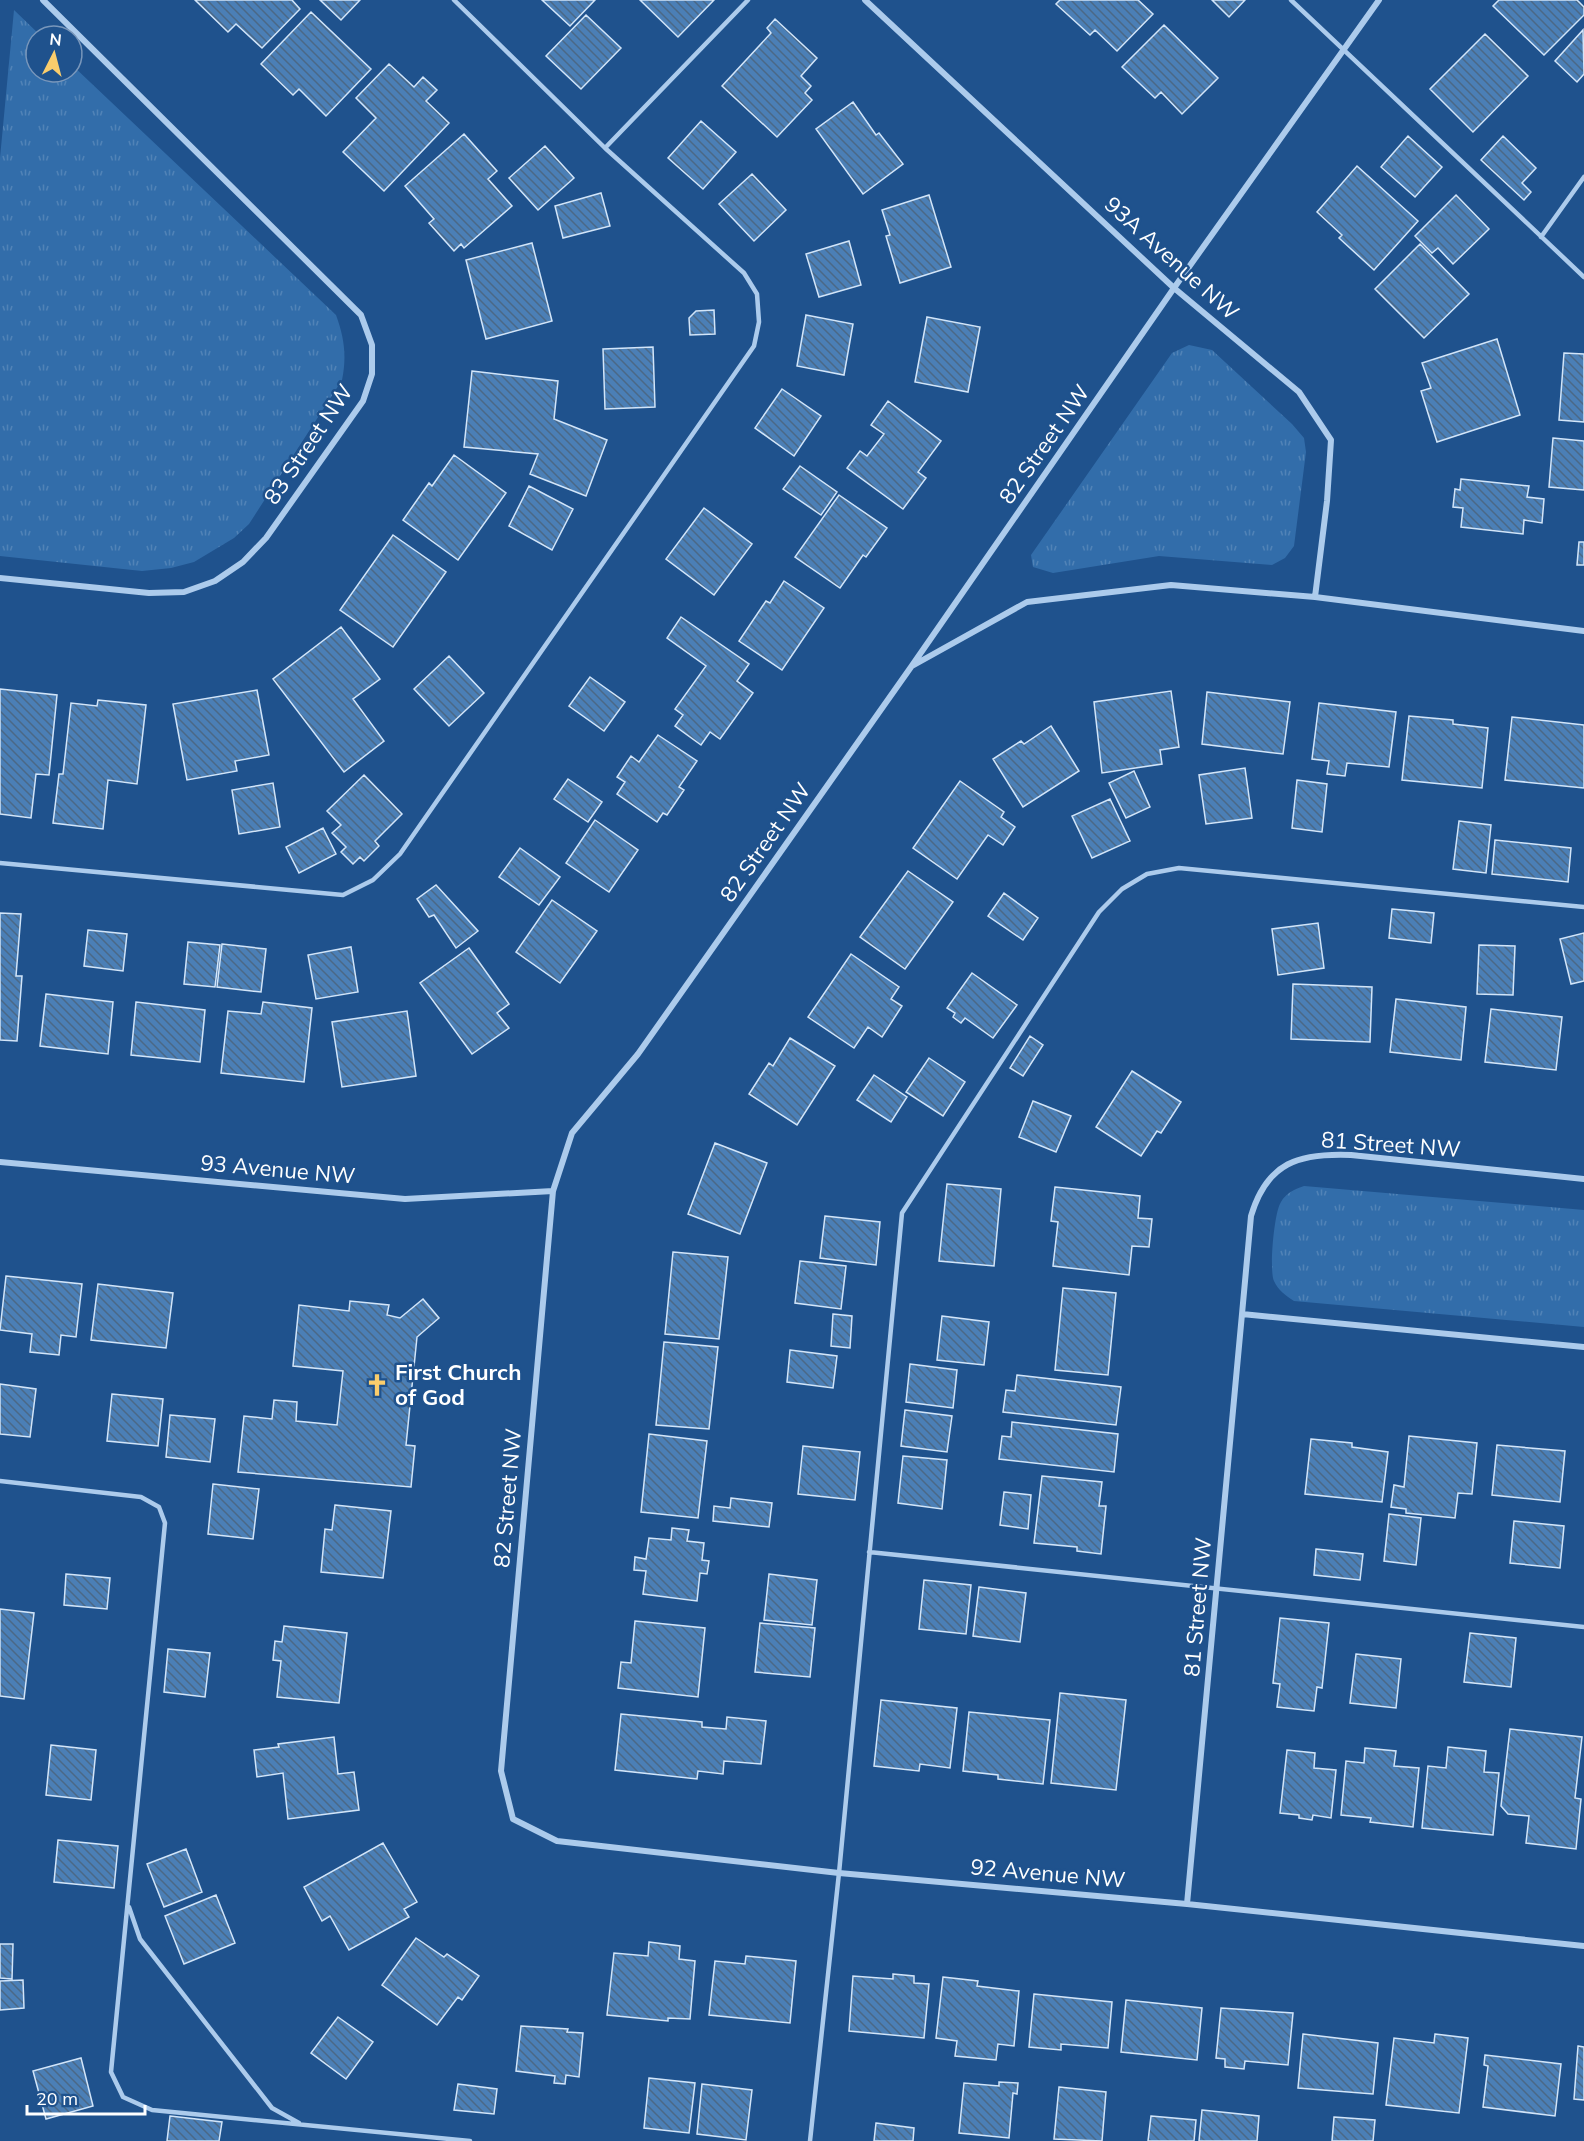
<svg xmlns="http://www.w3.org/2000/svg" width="1584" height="2141" viewBox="0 0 1584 2141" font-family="Mulish,sans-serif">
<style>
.grass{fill:url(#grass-tufts)}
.building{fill:url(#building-back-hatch);stroke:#d2e5f9;stroke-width:1.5}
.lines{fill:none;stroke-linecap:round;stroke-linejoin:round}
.service{stroke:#accbec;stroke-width:4.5}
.minor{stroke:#accbec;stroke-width:6}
.labels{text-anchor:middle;stroke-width:5;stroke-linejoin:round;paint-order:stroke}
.street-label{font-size:22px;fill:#fff;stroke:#1f528d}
.poi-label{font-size:22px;font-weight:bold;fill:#fff;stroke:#1f528d;text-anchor:start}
</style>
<defs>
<pattern id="grass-tufts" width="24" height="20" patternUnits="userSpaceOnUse" patternTransform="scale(1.5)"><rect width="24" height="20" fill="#326daa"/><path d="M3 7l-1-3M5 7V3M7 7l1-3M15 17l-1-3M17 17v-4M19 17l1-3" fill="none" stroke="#5183b7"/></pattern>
<pattern id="building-back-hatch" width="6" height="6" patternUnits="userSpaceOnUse" patternTransform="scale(1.5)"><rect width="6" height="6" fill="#4b7fb6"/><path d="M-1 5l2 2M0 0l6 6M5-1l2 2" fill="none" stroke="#4b6886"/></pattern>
</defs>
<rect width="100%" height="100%" fill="#1f528d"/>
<path class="grass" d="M14,10L41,36H36V72H72V65L336,315C344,337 347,356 342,380L249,524L234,538L194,562L171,568L142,571L0,556V158Z
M1189,345L1212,350L1292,424L1304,438L1306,452L1294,546L1285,558L1272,565L1159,556L1053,573L1033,567L1031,555L1172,353Z
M1304,1186L1584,1210V1327L1294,1301C1286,1296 1278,1290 1274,1281C1269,1271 1274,1212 1281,1202C1286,1193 1295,1189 1304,1186Z"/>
<path class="building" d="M195,0H292L300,9L262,48L236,24L228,32Z
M320,0H360L341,20Z
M542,0H595L570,26Z
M640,0H714L678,37Z
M1060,0H1138L1153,14L1117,51L1095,30L1090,35L1056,4Z
M1212,0H1245L1229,17Z
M1499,0H1577L1584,7V15L1544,55L1493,6Z
M311,12L371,69L326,116L299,89L293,95L261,64Z
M586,15L621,48L581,89L546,56Z
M775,19L817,58L801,76L811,86L805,93L812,100L777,137L722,86L771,33L767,28Z
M1164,25L1218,78L1182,114L1161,92L1155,98L1122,67Z
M1583,30L1584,74L1577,82L1555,61Z
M1485,34L1528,76L1473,132L1430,89Z
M389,64L414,87L423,77L437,90L426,101L449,123L384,191L343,152L376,118L356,98Z
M853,102L876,135L879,133L903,164L863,194L816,129Z
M701,121L736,152L703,189L668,158Z
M464,134L497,171L488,179L512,206L464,248L461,244L454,251L429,223L434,219L405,186Z
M1408,136L1442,167L1415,197L1381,167Z
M1503,136L1536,168L1522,183L1531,192L1524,200L1481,160Z
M545,146L574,178L538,210L509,178Z
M1357,166L1418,221L1374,270L1339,238L1342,235L1317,212Z
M752,174L786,210L754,241L719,204Z
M601,193L610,226L563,238L555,206Z
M929,195L951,267L900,283L886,236L890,235L882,210Z
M1456,195L1489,229L1453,264L1438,248L1432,253L1415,236Z
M849,241L861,285L819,297L806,254Z
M532,243L552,321L486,339L466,260Z
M1420,244L1469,294L1424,338L1375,289Z
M714,310L715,334L690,335L689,318L696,311Z
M806,315L853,324L844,375L797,366Z
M927,317L980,327L968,392L915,382Z
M1497,339L1520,415L1437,442L1421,391L1431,388L1422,363Z
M653,347L655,407L605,409L603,349Z
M1564,353L1584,354V422L1559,420Z
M472,371L558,381L554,419L607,440L586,496L530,474L538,454L464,447Z
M782,389L821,416L794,456L755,428Z
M888,401L941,441L918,472L926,478L903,509L847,468L860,451L867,456L884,434L871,425Z
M1553,438L1584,441V490L1549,487Z
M454,455L506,493L458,560L403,520L429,483L432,486Z
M800,466L837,492L821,515L783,489Z
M1461,479L1529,486L1527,497L1544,499L1542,523L1524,520L1523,534L1461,527L1463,508L1453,507L1455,489L1460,490Z
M529,486L573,509L552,550L509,526Z
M839,495L887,528L866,557L863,555L840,588L795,557Z
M704,508L752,544L714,595L666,559Z
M393,535L446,572L393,647L340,610Z
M1579,542H1584V565H1577Z
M784,581L824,608L782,670L739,641L766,601L770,603Z
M681,617L749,664L737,681L753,693L720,739L710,732L701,745L675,726L683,715L675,709L706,666L667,638Z
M341,627L380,679L353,699L384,741L344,772L273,679Z
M449,656L484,693L449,726L414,689Z
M590,677L625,702L604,731L569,706Z
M0,689L57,695L49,775L36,774L31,818L0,814Z
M257,690L269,755L235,761L237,771L187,780L173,704Z
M1171,691L1179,747L1160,750L1162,764L1102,773L1094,702Z
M1207,692L1290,702L1283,754L1202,744Z
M98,700L146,705L137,784L108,780L103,829L53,823L59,774H63L71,703L97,706Z
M1319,703L1396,712L1389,767L1347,763L1345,776L1327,774L1329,761L1312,759Z
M1409,716L1453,720V724L1488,728L1482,788L1402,780Z
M1512,717L1584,725V788L1505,780Z
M1051,726L1079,771L1023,807L993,759L1021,741L1024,744Z
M658,735L697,761L679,787L684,790L667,815L663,813L657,822L617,794L625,782L617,777L631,756L639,762Z
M1245,768L1252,818L1206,824L1199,775Z
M1134,771L1150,807L1126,818L1109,783Z
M364,775L402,814L375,841L379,846L364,861L360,857L353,864L341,852L346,847L332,833L341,825L327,811Z
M568,779L602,802L588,822L554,799Z
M1297,780L1327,784L1322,832L1292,828Z
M960,781L1004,812L1001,817L1015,827L1003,845L988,835L957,879L913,848Z
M273,783L280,827L239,834L232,790Z
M1110,799L1130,841L1092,858L1072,816Z
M595,820L638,850L609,892L566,863Z
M1459,821L1491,825L1486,873L1453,869Z
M323,828L336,854L299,873L286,847Z
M1495,840L1571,848L1568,882L1492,874Z
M520,848L560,877L539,905L499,877Z
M908,871L953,902L905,969L860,937Z
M436,885L478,931L456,948L434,915L429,917L417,899Z
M1004,893L1038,918L1023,940L988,916Z
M552,900L597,931L560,983L516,952Z
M1392,909L1434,913L1431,943L1389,938Z
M0,913L21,914L16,976H22L17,1041L0,1040Z
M1318,923L1324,968L1278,975L1272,929Z
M88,930L127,934L123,971L84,966Z
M1584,933V981L1571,984L1560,939Z
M188,942L220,945L215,987L184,984Z
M222,944L266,949L261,992L217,987Z
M1479,945L1515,946L1513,995L1477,994Z
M351,947L358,992L316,999L308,955Z
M469,948L509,1004L497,1013L509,1028L472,1054L420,983Z
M851,954L899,987L891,999L902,1006L882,1037L868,1027L854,1048L808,1017Z
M972,973L1017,1005L993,1038L965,1018L961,1023L953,1017L955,1013L947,1008Z
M1293,984L1372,987L1370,1042L1291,1039Z
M46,994L113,1002L108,1054L40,1046Z
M1396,999L1466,1007L1461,1060L1390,1052Z
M136,1002L205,1010L200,1062L131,1055Z
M263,1002L312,1008L304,1082L221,1073L228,1011L261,1014Z
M1491,1009L1562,1017L1556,1070L1485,1062Z
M407,1011L416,1076L342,1087L332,1022Z
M1030,1036L1043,1045L1023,1076L1010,1068Z
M790,1038L835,1066L797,1125L749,1094L769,1063L773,1066Z
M929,1058L965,1082L943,1116L906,1092Z
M1132,1071L1181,1102L1161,1133L1157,1131L1141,1156L1096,1127Z
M874,1075L907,1097L891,1122L857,1100Z
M1033,1101L1071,1116L1056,1152L1019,1137Z
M715,1143L767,1163L740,1234L688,1214Z
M947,1184L1001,1189L994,1266L939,1261Z
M1055,1187L1140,1196L1138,1218L1152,1219L1149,1247L1132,1246L1129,1275L1053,1266L1058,1222L1051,1221Z
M825,1216L880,1222L876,1265L820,1258Z
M673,1252L728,1257L719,1339L665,1334Z
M800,1261L846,1266L841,1309L795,1303Z
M6,1276L82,1284L76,1337L61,1335L59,1355L30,1352L32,1334L0,1330Z
M98,1284L173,1293L166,1348L91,1340Z
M1063,1288L1116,1293L1108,1375L1055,1370Z
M423,1299L439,1318L417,1337L406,1445L415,1446L411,1487L238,1472L244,1416L272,1419L274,1400L297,1402L296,1421L337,1425L343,1371L293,1366L299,1305L349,1311L350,1301L389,1305L387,1315L400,1318Z
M833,1314L852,1316L850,1348L831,1346Z
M942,1316L989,1322L984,1365L937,1360Z
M664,1342L718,1347L709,1429L656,1425Z
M790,1350L837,1356L833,1388L787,1382Z
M910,1364L957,1370L953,1408L906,1402Z
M1017,1375L1121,1387L1116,1425L1003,1412L1006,1390L1015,1391Z
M0,1384L36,1389L30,1437L0,1434Z
M112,1394L163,1399L158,1446L107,1441Z
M905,1410L952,1416L947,1452L901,1446Z
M170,1415L215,1419L210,1462L166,1457Z
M1012,1422L1118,1434L1114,1472L999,1459L1002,1436L1011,1437Z
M649,1434L707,1441L698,1518L641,1512Z
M1409,1436L1477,1443L1472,1494L1458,1493L1455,1518L1406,1513V1509L1391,1507L1394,1485L1404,1487Z
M1311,1439L1352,1443V1447L1388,1452L1382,1502L1305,1494Z
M1497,1445L1565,1451L1560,1502L1492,1495Z
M803,1446L860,1452L855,1500L798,1494Z
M903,1456L947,1460L942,1509L898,1503Z
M1042,1476L1102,1482L1099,1506H1106L1101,1554L1077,1551V1547L1034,1543Z
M213,1484L259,1489L253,1539L208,1534Z
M1004,1492L1031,1495L1028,1529L1000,1525Z
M731,1498L772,1503L769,1527L713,1521L714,1506L730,1508Z
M335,1505L391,1511L383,1578L321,1572L325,1529L332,1530Z
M1389,1514L1421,1518L1416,1565L1384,1561Z
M1514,1521L1564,1526L1560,1568L1510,1563Z
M672,1528L689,1530L687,1541L704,1543L702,1560L709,1561L707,1574L700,1573L697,1601L643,1594L646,1571L634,1570L635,1557L646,1559L649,1538L671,1540Z
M1316,1549L1363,1554L1360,1580L1314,1575Z
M66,1574L110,1578L107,1609L64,1605Z
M769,1574L817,1580L812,1625L764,1620Z
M924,1580L971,1585L966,1634L919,1629Z
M979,1587L1026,1593L1020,1642L973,1636Z
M0,1609L34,1613L24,1699L0,1696Z
M1280,1618L1329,1623L1322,1688L1317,1687L1314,1711L1277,1707L1280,1684L1273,1683Z
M635,1621L705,1628L698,1697L618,1688L621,1662L631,1663Z
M760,1623L815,1628L810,1677L755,1672Z
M284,1626L347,1633L339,1703L277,1697L281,1661L273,1660L275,1641L282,1642Z
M1470,1633L1516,1638L1511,1687L1464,1682Z
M168,1649L210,1653L205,1697L164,1692Z
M1356,1654L1401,1659L1396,1708L1350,1703Z
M1060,1693L1126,1700L1116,1790L1051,1783Z
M881,1700L957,1708L950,1768L920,1764L919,1771L874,1766Z
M969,1712L1050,1720L1043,1784L998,1779V1775L963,1771Z
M621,1714L702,1722V1727L726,1729L727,1717L766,1721L761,1764L724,1761L723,1774L698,1771L697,1779L615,1770Z
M1510,1729L1582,1737L1575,1798L1581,1799L1576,1849L1526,1843L1529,1816L1508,1814L1501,1806Z
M334,1737L338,1774L354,1772L359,1810L288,1819L283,1773L257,1777L254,1750L279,1747L278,1744Z
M51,1745L96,1750L91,1800L46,1795Z
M1448,1747L1486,1751L1484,1772L1499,1773L1493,1835L1422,1828L1428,1766L1446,1768Z
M1365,1748L1396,1751L1394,1766L1419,1768L1413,1827L1370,1822L1371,1818L1341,1815L1346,1761L1364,1763Z
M1287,1750L1315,1753L1314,1768L1336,1770L1331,1818L1313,1815L1312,1820L1299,1818V1815L1280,1813Z
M58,1840L118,1846L114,1888L54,1882Z
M383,1843L417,1902L404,1909L409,1917L349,1950L330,1916L322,1921L304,1887Z
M186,1849L202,1892L164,1907L147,1864Z
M216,1895L235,1943L184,1964L165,1916Z
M416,1938L444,1957L447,1954L479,1976L462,2000L458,1997L437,2025L382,1985Z
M649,1942L680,1946L679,1959L695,1961L690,2019L668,2018V2021L607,2015L614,1953L648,1956Z
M0,1944H13L12,1979L0,1978Z
M746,1956L796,1961L790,2023L709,2015L715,1961L745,1964Z
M893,1974L914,1976V1983L929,1984L924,2038L849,2031L853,1976L893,1979Z
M943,1977L978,1981L977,1986L1019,1991L1014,2046L998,2044L996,2060L955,2056L957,2041L936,2038Z
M23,1980L24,2008L0,2010V1981Z
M1034,1994L1112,2002L1108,2048L1061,2044V2050L1029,2047Z
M1126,2000L1202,2008L1197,2060L1121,2052Z
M1221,2008L1293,2013L1288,2065L1245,2061L1244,2069L1225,2067V2059L1216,2058Z
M338,2017L373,2042L346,2079L311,2053Z
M521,2026L568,2029L567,2032L583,2033L579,2077L566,2075L565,2084L554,2083L555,2076L516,2071Z
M1303,2034L1378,2043L1373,2094L1298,2088Z
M1435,2034L1468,2038L1459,2113L1386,2105L1394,2038L1434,2043Z
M1578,2046L1584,2047V2100L1574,2099Z
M1485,2055L1561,2064L1555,2116L1483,2107L1488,2066L1484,2065Z
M81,2058L93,2106L46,2119L33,2071Z
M649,2078L695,2083L689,2133L644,2128Z
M999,2082L1018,2083L1017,2094L1013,2093L1009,2138L959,2133L964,2083L999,2086Z
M458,2084L497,2089L494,2114L454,2110Z
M702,2084L752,2090L746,2140L697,2134Z
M1059,2087L1106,2092L1102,2141L1054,2139Z
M1202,2110L1259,2116L1257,2141H1199Z
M170,2116L222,2122L219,2141H167Z
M1151,2116L1196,2120L1194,2141H1148Z
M1334,2117L1375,2120L1373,2141H1332Z
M876,2123L914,2128L913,2141H874Z"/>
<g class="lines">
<path class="service" d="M1291,0L1584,277
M605,148L748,0
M1541,237L1584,177
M0,863L343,895L373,880L400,854L754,346L759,322L757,294L744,273L605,148L454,0
M0,1481L141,1497L159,1507L165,1523L111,2072L123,2097L152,2110L470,2141
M869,1552L1584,1627
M129,1907L140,1939L272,2108L299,2123
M810,2141L839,1873L902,1213L1099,912L1122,889L1147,874L1179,868L1584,907"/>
<path class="minor" d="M865,0L1174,288L1299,392L1331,440L1327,501L1315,597
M1379,0L1174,288L911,667L638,1054L572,1133L553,1191L501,1771L513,1819L557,1841L839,1873L1187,1904L1584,1946
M0,578L149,593L184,592L215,581L243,562L266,538L363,401L372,374V345L361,315L43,0
M912,666L1027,602L1171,585L1315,597L1584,631
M0,1162L405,1199L553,1191
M1242,1314L1251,1216C1267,1162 1299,1153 1351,1155L1584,1179
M1187,1904L1242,1314L1584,1347"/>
</g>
<defs>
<g id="church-bare" transform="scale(1.8)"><path d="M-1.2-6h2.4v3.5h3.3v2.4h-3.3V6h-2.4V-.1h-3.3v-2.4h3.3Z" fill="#facd6c" stroke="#1f528d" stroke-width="2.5" paint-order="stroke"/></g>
</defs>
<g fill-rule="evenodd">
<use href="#church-bare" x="377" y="1385"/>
</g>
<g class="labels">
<g class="street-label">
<text transform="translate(1172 258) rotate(42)" y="8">93A Avenue NW</text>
<text transform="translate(308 444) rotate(-56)" y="8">83 Street NW</text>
<text transform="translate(1044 444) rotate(-55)" y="8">82 Street NW</text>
<text transform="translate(765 842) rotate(-55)" y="8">82 Street NW</text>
<text transform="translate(1391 1144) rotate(4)" y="8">81 Street NW</text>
<text transform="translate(278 1169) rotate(5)" y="8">93 Avenue NW</text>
<text transform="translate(507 1498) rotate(-85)" y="8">82 Street NW</text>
<text transform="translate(1197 1607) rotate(-85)" y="8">81 Street NW</text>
<text transform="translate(1048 1873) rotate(5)" y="8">92 Avenue NW</text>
</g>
<g class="poi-label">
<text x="395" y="1380">First Church<tspan x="395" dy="25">of God</tspan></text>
</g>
</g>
<g transform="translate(54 54) rotate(6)"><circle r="28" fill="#1f528d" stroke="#7997bb" stroke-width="1.5"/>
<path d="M0-4.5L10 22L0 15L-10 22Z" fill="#facd6c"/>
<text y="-9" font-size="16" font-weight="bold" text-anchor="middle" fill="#ffffff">N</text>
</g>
<path d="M27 2105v9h118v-9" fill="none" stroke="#ffffff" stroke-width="3"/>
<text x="36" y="2105" font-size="18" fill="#ffffff" stroke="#1f528d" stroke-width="4.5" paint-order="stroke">20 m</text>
</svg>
